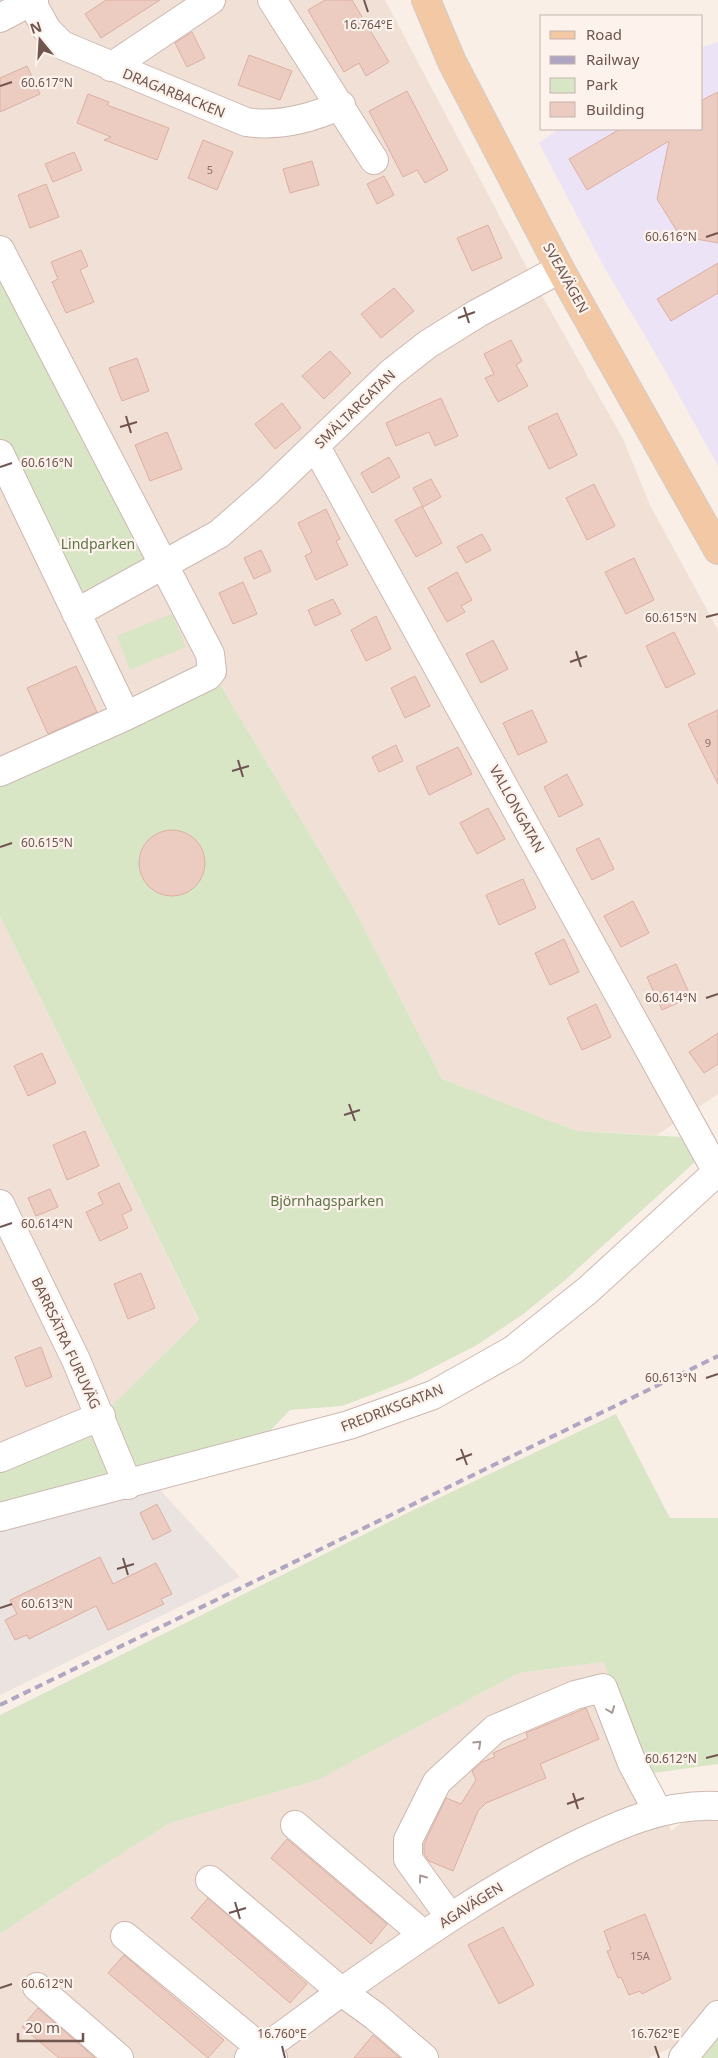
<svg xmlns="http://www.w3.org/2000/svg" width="718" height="2058" viewBox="0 0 718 2058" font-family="'Noto Sans',sans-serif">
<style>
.residential{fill:#f1e0d5}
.industrial{fill:#eae3e0}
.education{fill:#ece3f6}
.green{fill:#d8e6c6}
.building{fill:#eccbc1;stroke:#ddafa3}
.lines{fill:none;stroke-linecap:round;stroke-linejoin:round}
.minor-casing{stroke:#cdb8b1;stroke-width:30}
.major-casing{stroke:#d4ccca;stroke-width:30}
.minor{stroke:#fff;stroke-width:28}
.major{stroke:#f2c8a5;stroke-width:28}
.rail{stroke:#b0a6c2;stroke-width:4;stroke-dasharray:8 5;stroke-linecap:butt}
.oneway{stroke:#a99895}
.ticks{fill:none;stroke:#70544e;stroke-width:2}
.labels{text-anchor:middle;stroke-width:4.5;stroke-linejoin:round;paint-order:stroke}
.number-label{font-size:11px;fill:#8f726b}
.street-label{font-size:14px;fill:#70544e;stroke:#fdf3ec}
.park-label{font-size:14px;fill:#5d7547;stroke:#fdf3ec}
.ticks-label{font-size:12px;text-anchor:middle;fill:#70544e;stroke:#fdf3ec;stroke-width:4.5;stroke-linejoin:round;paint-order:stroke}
</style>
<rect width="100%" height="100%" fill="#faefe6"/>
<path class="residential" d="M0,0H385L535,283L623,439L650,505L718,630V1094L657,1135L577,1131L442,1079L351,903L212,671L0,772Z
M0,916L199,1321L101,1416L0,1458Z
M603,1662L653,1773L671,1831L705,1806H718V2015L702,2035L648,2058H0V1934L79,1881L170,1823L318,1780L519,1673Z"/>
<path class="industrial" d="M150,1479L240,1577L0,1695V1518Z"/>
<path class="education" d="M718,42V466L661,363L604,267L539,143L559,129H702V47Z"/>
<path class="green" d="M0,250L163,567L76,613L0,446Z
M172,614L186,647L130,670L117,636Z
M212,671L351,903L442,1079L577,1131L699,1138L706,1152L564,1281L522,1315L477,1345L405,1382L342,1406L290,1410L250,1452L0,1517V1458L101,1416L199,1320L0,916V772Z
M616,1414L670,1518H718V1764L653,1773L603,1662L519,1673L318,1780L170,1823L79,1881L0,1934V1715L401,1516Z
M718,2029V2058H695Z"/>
<path class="building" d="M106,0H160L101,38L85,14Z
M325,0H352L389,62L366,76L359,63L344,72L308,10Z
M192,32L205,58L187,67L175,43Z
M249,55L292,71L280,100L238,85Z
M27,66L40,94L0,112V78Z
M407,91L448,170L425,183L417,170L403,177L369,111Z
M718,92V243L680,236L657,199L669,141L587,190L569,159L620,129H702V100Z
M88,94L109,102L107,105L169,128L157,160L104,140L111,137L77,123Z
M203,140L233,152L217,190L188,178Z
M74,152L82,170L53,182L45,164Z
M312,161L319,185L290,193L283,169Z
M384,176L394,195L377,204L367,184Z
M46,184L59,217L30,228L18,195Z
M488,225L502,258L472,271L457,238Z
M81,250L88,266L80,270L94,302L66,313L52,282L58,279L51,262Z
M718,263V293L671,321L657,299Z
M394,288L414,311L381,338L361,314Z
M511,340L522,361L516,365L528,386L498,402L485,378L494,374L484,354Z
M330,351L351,373L324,399L302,376Z
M137,358L149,391L122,401L109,368Z
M441,398L458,436L435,446L429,432L396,446L386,423Z
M282,403L301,428L275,449L255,424Z
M557,413L577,455L549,469L528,427Z
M167,432L182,469L150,481L135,445Z
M389,457L400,477L372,493L361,473Z
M431,479L441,497L423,507L413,488Z
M594,484L615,526L587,540L566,498Z
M422,506L442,543L416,557L395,520Z
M326,509L340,539L336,541L348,565L316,580L305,556L312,552L298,523Z
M482,534L491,550L466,563L457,547Z
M261,550L271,571L254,579L244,558Z
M634,558L654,600L626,614L605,572Z
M457,572L472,600L461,606L465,612L447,622L428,588Z
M243,582L257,614L233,624L219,593Z
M333,599L341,614L315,626L308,610Z
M376,616L391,649L366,661L351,630Z
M674,632L695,674L666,688L646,646Z
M493,640L508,669L481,683L466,654Z
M76,666L97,712L48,734L27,688Z
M415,676L430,706L405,718L391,688Z
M532,710L547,742L518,755L503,723Z
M718,710V784L688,724Z
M396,745L403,761L379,772L372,757Z
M458,747L472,774L429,795L416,767Z
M567,774L583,805L559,817L544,787Z
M488,808L505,839L477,854L460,823Z
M139 863a33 33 0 1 1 66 0a33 33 0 1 1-66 0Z
M599,838L614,869L592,880L576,849Z
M523,879L536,908L499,925L486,895Z
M633,901L649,933L621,947L604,916Z
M564,939L579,972L550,985L535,953Z
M676,964L691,997L662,1010L647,977Z
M596,1004L611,1037L582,1050L567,1018Z
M718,1033V1064L704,1073L689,1052Z
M42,1053L56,1083L28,1096L14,1066Z
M85,1131L99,1166L67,1180L53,1145Z
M119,1183L132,1210L122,1215L128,1228L100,1241L86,1212L103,1204L98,1193Z
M50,1189L58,1207L36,1216L28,1198Z
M141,1273L155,1308L128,1319L114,1284Z
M41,1347L52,1377L26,1387L15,1357Z
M157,1504L171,1531L153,1540L140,1513Z
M100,1557L113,1584L156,1563L172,1594L161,1599L164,1604L108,1630L96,1606L29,1639L27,1635L15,1640L5,1620L17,1614L10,1600Z
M586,1708L599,1739L540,1764L546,1778L486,1803L478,1811L453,1871L429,1861L424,1854V1844L446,1798L461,1804L476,1780L472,1771L482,1762L495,1757L493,1753L528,1738L526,1733Z
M287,1839L387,1924L371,1944L271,1858Z
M208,1898L307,1984L290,2003L191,1918Z
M645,1914L671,1979L642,1994L640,1991L629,1995L621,1977L618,1978L607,1951L611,1950L604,1931Z
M503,1927L534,1985L499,2004L468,1945Z
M124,1955L224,2040L208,2058L108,1973Z
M38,2008L95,2058H59L22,2027Z
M373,2035L400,2058H354Z"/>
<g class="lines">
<g class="minor-casing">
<path id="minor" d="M272,0L374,160
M31,1L47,30L62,45L246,122C278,127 312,118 341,105
M0,18L34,0
M111,67L211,0
M0,250L210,654L212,671L208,676L126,716L0,454
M316,447L717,1172
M76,613L219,534L267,492L391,373L428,344L478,313L560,269
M0,772L126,716
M0,1204L76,1360L128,1485
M0,1458L101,1416
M0,1517L349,1425L433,1395L513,1350L588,1290L718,1171
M295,1825L424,1935
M210,1880L342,1992L375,2016L424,2058
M450,1917L408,1859V1840L437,1782L495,1729L575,1695L603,1688L632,1763L658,1812
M125,1936L273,2058
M37,1987L119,2058
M249,2058C282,2037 312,2013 344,1990C418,1938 493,1886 574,1846C620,1824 666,1803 718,1806
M683,2058L718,2015"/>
</g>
<g class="major-casing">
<path id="major" d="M426,0L452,62L560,269L718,550"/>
</g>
<use href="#minor" class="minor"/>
<use href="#major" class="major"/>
<path class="rail" d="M0,1705L718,1356"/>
</g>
<defs><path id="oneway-chevron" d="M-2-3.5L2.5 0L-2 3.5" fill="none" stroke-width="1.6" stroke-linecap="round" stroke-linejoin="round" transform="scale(1.25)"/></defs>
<g class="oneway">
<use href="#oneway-chevron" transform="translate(611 1710) rotate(69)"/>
<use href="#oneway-chevron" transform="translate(478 1744) rotate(-43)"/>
<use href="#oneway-chevron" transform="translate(422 1878) rotate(-126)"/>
</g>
<path class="ticks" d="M364,0L368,12M0,86L12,82M706,237L718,233M464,307L469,323M458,318L475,312M126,416L131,433M120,427L137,422M0,467L12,463M706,617L718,614M576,651L581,667M570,662L587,656M238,760L243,777M232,771L249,766M0,847L12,843M706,998L718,994M349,1104L355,1121M344,1115L360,1110M0,1227L12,1223M706,1378L718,1374M461,1449L467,1465M456,1460L472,1454M123,1558L128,1575M117,1569L134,1564M0,1608L12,1604M706,1758L718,1755M573,1793L578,1809M567,1804L584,1798M235,1902L240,1919M229,1913L246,1908M0,1988L12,1984M282,2046L285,2058M655,2046L659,2058"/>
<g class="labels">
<g class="number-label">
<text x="210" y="174">5</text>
<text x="708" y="747">9</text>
<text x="640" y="1960">15A</text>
</g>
<g class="street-label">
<text transform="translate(174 93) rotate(22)" y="5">DRAGARBACKEN</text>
<text transform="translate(566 278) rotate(61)" y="5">SVEAVÄGEN</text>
<text transform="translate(355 409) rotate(-44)" y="5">SMÄLTARGATAN</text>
<text transform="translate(517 809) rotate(61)" y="5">VALLONGATAN</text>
<text transform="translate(66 1343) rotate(65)" y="5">BARRSÄTRA FURUVÄG</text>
<text transform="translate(392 1408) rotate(-21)" y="5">FREDRIKSGATAN</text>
<text transform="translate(471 1905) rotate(-32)" y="5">AGAVÄGEN</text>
</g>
<g class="park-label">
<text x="98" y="549">Lindparken</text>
<text x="327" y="1206">Björnhagsparken</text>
</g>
</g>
<g class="ticks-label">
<text x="368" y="29">16.764°E</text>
<text x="47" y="87">60.617°N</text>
<text x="671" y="241">60.616°N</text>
<text x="47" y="467">60.616°N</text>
<text x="671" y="622">60.615°N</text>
<text x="47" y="847">60.615°N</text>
<text x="671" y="1002">60.614°N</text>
<text x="47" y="1228">60.614°N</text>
<text x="671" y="1382">60.613°N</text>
<text x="47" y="1608">60.613°N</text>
<text x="671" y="1763">60.612°N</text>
<text x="47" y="1988">60.612°N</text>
<text x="282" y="2038">16.760°E</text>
<text x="655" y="2038">16.762°E</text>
</g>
<rect x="540" y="15" width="162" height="115" fill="#fdf3ec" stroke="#c5b3ad"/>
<rect x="550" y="31" width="25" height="8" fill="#f2c8a5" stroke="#c5b3ad"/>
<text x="586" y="40" font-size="15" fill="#70544e">Road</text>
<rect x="550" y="56" width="25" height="8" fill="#b0a6c2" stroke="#c5b3ad"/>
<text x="586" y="65" font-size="15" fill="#70544e">Railway</text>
<rect x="550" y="78" width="25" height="15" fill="#d8e6c6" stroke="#c5b3ad"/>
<text x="586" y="90" font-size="15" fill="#70544e">Park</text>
<rect x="550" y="102" width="25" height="15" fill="#eccbc1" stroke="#c5b3ad"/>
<text x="586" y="115" font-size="15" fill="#70544e">Building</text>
<g transform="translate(40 40) rotate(342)" stroke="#fdf3ec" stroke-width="4" paint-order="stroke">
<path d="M0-4L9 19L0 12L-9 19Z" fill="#70544e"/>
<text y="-8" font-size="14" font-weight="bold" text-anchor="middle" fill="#70544e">N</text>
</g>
<path d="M18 2033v8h65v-8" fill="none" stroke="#70544e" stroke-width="2.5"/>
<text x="25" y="2033" font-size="15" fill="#70544e" stroke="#fdf3ec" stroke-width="4" paint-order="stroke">20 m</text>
</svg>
